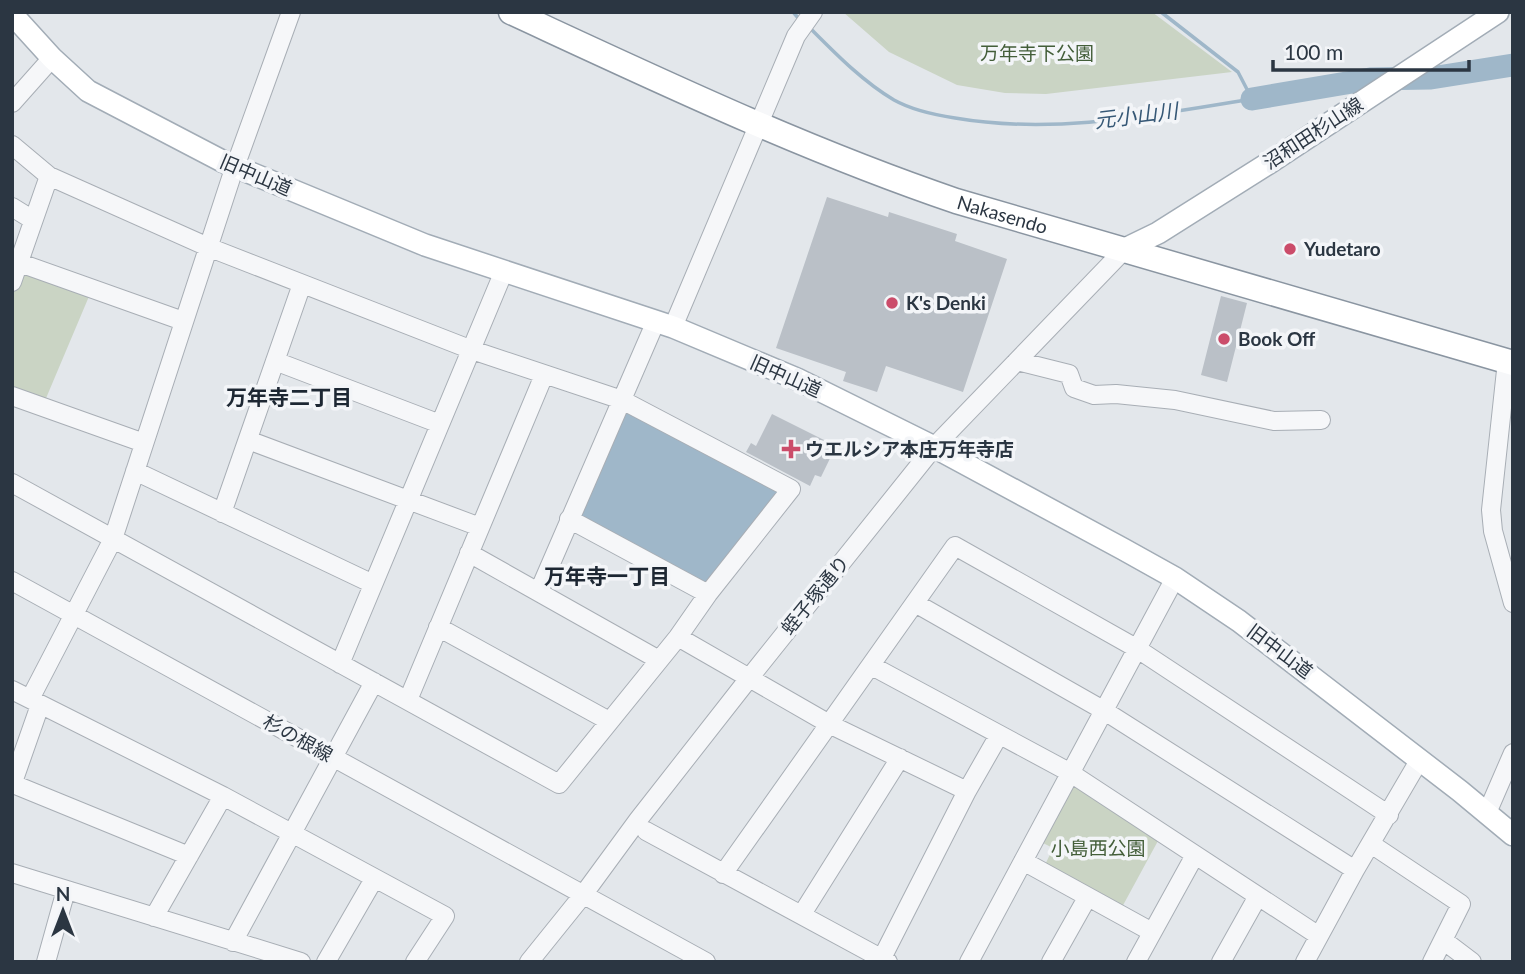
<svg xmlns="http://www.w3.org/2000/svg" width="1525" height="974" viewBox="0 0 1525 974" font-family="Lato,'Noto Sans JP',sans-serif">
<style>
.green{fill:#cad4c4}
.water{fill:#9fb7c9}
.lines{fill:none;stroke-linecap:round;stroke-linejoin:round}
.stream{stroke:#9fb7c9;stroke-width:3.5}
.river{stroke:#9fb7c9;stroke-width:23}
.building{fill:#bac0c7}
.minor-casing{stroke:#a8aeb5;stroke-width:20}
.major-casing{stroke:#a2acb6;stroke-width:24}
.highway-casing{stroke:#8a95a1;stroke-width:27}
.minor{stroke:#f6f7f9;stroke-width:18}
.major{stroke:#fff;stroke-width:21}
.highway{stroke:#fff;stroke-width:24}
.poi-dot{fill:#cb4c6a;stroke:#f3f5f8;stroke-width:2.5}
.labels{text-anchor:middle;stroke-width:7;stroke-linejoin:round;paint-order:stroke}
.park-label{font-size:19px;fill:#435e39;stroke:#f3f5f8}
.street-label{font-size:19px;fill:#2b3642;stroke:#f3f5f8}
.poi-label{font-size:19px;font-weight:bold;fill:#2b3642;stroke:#f3f5f8;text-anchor:start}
.water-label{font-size:21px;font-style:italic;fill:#365876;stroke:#f3f5f8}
.neighbourhood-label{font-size:21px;font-weight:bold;fill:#1d2733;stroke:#f3f5f8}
</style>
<rect width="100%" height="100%" fill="#e3e7eb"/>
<path class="green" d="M843,12H1152L1232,72L1046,94L1005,93L957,85L889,52Z
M29,272L90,294L44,403L12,391V297L20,276Z
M1079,783L1159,839L1121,909L1044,867L1053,848L1041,842L1070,784Z"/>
<path class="water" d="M628,410L778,487L780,494L710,583L698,585L579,519L622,411Z"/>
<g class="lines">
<path class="stream" d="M793,12L800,20
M809,27C835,53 862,81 894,100C912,110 935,115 955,118C1054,135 1153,115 1252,99L1238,72L1161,12"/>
<path class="river" d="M1252,99L1370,79L1431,78L1513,65"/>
</g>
<path class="building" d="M827,197L888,217L889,212L957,234L955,241L1007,259L963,392L886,366L877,392L843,381L846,372L776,348Z
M1221,296L1247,303L1227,382L1201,375Z
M772,414L836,446L821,477L815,475L810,486L746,452L751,443L756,446Z"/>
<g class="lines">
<g class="minor-casing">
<path id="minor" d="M12,103L52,58
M12,145L49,176L208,247L472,350L622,400L791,489L708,594L678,637L559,784L12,483
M12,207L33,220
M20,263L183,321
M12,282L49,176
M673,327L796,36L813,12
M275,361L440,424
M1017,361L1069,374L1074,388L1094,395L1116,394L1175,400L1274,421L1321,420
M1507,361L1491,510L1493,531L1513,603
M12,396L144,443
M248,440L480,527
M135,471L373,584
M222,513L302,284
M569,519L708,594
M469,553L659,660
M12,581L706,962
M539,591L656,321
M915,603L1103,710L1355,870
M438,627L609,721
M678,637L831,725L967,791
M340,664L504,271
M872,666L1069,772L1319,936
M12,690L223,796L445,916L415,962
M30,699L113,539L231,178L291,12
M408,700L544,375
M13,784L189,856
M12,785L40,705
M1487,813L1513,753
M646,831L888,962
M1371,844L1461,904L1432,962
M1023,861L1152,932
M12,873L301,962
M723,874L955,546L1136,648L1389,815
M802,914L900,758
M154,917L223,796
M1443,940L1472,962
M233,942L374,682
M882,958L967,791L999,735
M46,962L66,890
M326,962L374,879
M529,962L583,895L638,820L750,677L934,447L1125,249
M969,962L1175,578
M1051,962L1087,898
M1136,962L1195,855
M1221,962L1258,896
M1305,962L1355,870L1420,759"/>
</g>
<g class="major-casing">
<path id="major" d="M12,14L52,58L88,91L224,162L425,245L673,327L797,379L934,447L1123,549L1175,578L1239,621L1460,791L1513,835
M1125,249L1158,233L1269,163L1498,12"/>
</g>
<g class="highway-casing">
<g id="highway">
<path id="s1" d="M511,12C658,80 803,149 956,201L1513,363"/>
</g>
</g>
<use href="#minor" class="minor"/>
<use href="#major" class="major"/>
<use href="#highway" class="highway"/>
</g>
<g class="poi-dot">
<circle cx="1290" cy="249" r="7"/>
<circle cx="892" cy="303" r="7"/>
<circle cx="1224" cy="339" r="7"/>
<path d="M787.5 438.5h7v7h7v7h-7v7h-7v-7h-7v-7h7z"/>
</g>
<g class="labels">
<g class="park-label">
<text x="1037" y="60">万年寺下公園</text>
<text x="1098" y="855">小島西公園</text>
</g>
<g class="street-label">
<text transform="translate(1313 133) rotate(-33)" y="7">沼和田杉山線</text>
<text transform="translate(256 175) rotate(23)" y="7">旧中山道</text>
<text dy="7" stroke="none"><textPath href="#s1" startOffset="532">Nakasendo</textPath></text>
<text transform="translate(786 376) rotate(24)" y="7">旧中山道</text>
<text transform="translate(815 595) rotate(-51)" y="7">蛭子塚通り</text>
<text transform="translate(1280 651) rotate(37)" y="7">旧中山道</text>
<text transform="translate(298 738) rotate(29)" y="7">杉の根線</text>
</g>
<g class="poi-label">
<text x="1304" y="256">Yudetaro</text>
<text x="906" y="310">K's Denki</text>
<text x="1238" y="346">Book Off</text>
<text x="805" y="456">ウエルシア本庄万年寺店</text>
</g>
<g class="water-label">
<text transform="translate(1136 116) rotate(-7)" y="7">元小山川</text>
</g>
<g class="neighbourhood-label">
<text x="289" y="405">万年寺二丁目</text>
<text x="607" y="584">万年寺一丁目</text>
</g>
</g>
<rect width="1525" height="974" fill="none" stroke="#2b3642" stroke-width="28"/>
<g transform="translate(63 911)" stroke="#f3f5f8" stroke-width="5" paint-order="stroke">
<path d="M0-5L12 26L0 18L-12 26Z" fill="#2b3642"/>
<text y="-10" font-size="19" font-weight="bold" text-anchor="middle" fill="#2b3642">N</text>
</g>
<path d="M1273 60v10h196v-10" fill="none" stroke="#2b3642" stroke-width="3.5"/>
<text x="1284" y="60" font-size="21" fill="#2b3642" stroke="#f3f5f8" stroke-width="5" paint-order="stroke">100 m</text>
</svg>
